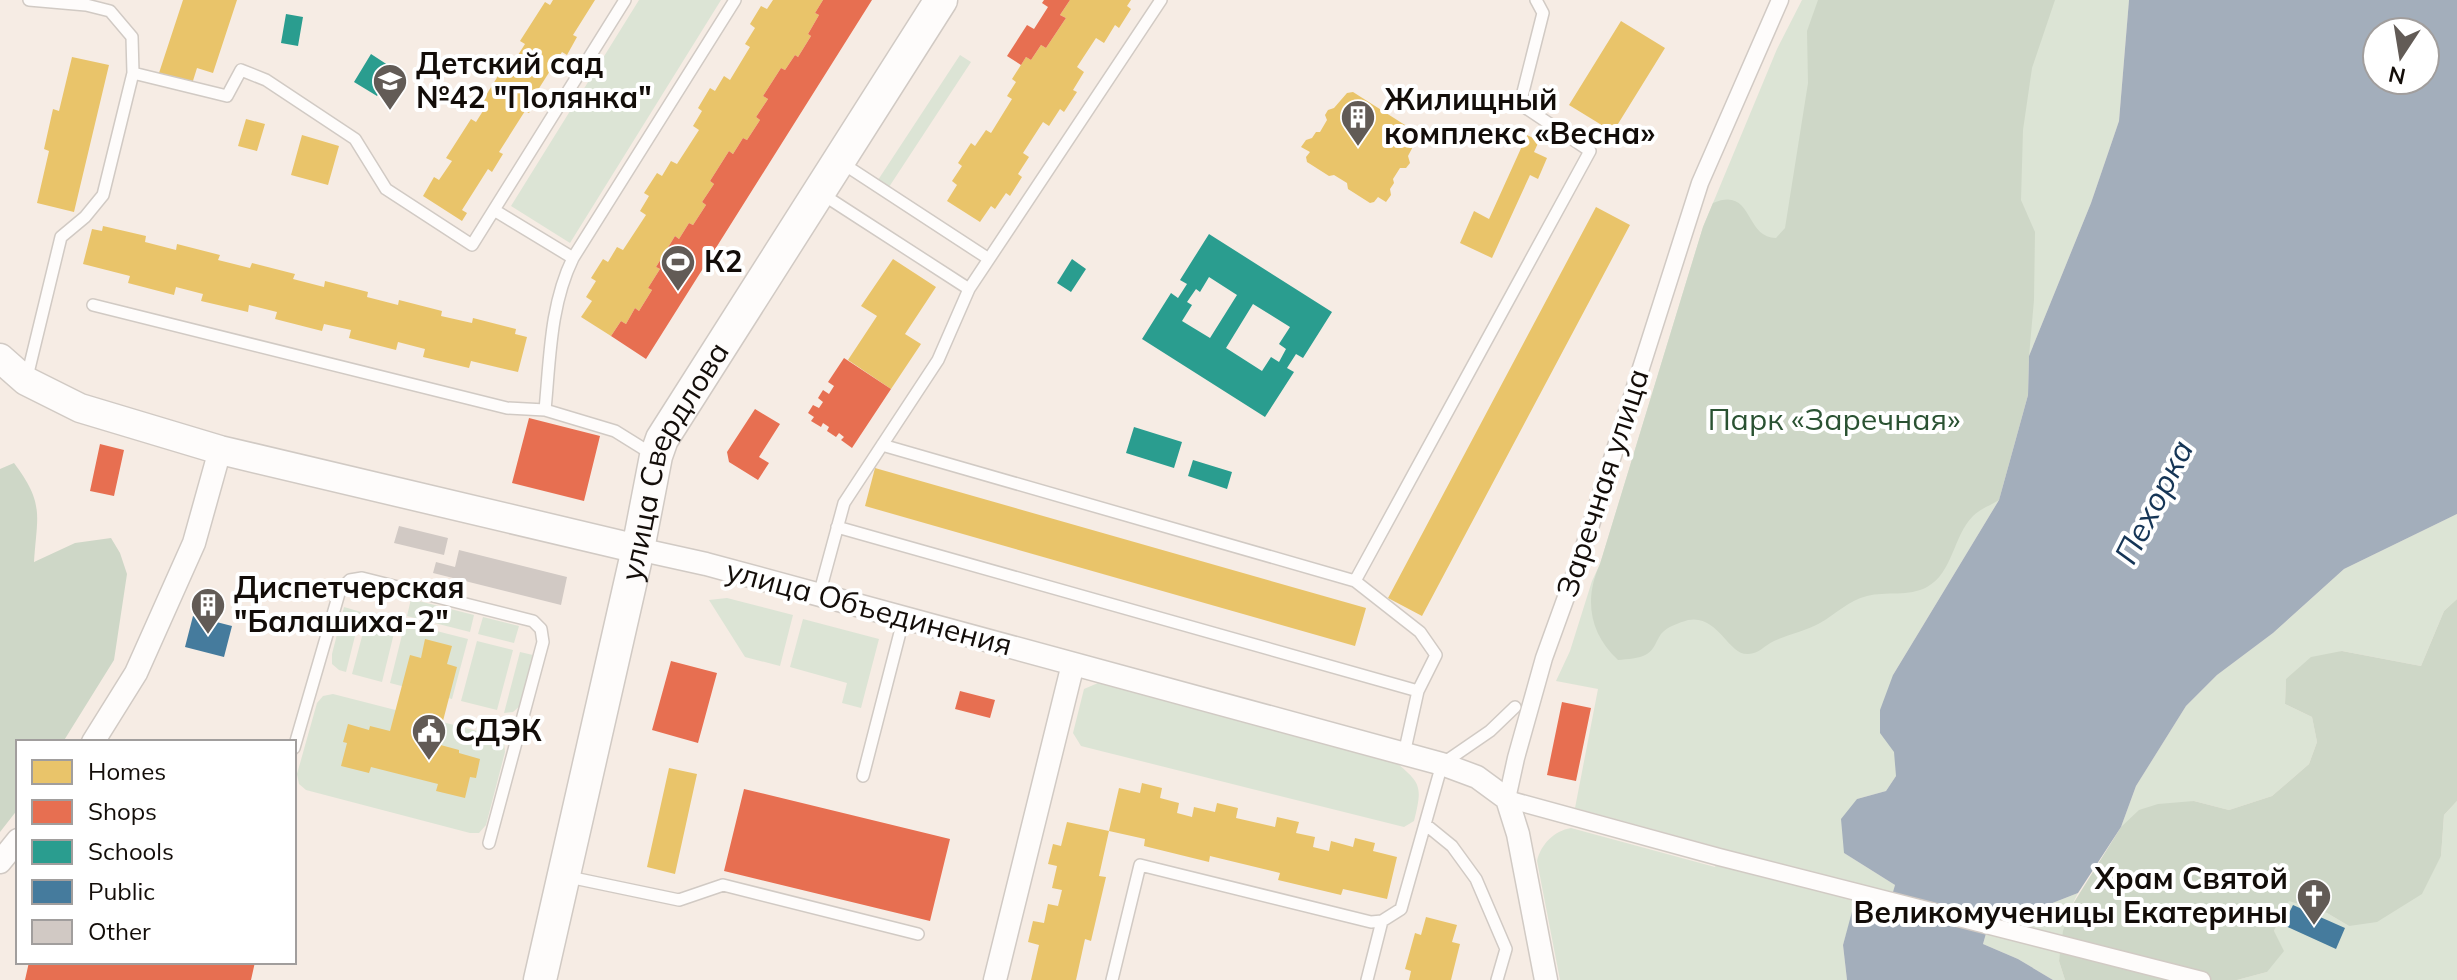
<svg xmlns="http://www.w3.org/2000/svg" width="2457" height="980" viewBox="0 0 2457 980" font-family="Mulish,sans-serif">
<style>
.green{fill:#dce4d5}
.forest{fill:#ced7c7}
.water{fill:#a3aebb;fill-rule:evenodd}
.homes{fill:#e9c46a}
.shops{fill:#e76f51}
.schools{fill:#2a9d8f;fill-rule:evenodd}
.public{fill:#457b9d}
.building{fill:#d1c9c4}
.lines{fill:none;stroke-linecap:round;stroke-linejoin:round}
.service-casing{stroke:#d1cac4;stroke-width:14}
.pedestrian-casing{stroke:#d1cac4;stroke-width:19}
.minor-casing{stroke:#d1cac4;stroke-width:25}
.tertiary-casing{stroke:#d1cac4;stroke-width:31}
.secondary-casing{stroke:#d1cac4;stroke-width:35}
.service{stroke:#fefcfb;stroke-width:11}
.pedestrian{stroke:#fefcfb;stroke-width:16}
.minor{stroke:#fefcfb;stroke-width:22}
.tertiary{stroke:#fefcfb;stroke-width:28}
.secondary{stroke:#fefcfb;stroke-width:32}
.labels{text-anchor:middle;stroke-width:8;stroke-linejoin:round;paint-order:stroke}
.poi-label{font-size:30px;font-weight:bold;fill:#130d09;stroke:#fff;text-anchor:start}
.park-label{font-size:30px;fill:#2a5232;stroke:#fff}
.street-label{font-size:30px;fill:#130d09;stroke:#fff}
.water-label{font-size:32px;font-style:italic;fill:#153556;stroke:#fff}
</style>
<rect width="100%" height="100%" fill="#f6ece4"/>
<path class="green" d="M639,0H721L570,243L511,206Z
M1802,0H2129L2119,121L2091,203L2029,356L1999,500L1893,675L1896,776L1886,791L1857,799L1844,853L1895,885L1887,917L1854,908L1843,945L1847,980H1560L1537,861C1541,844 1554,831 1571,828L1715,867L1721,848L1575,808L1598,689L1556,681L1570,651L1592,581L1600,564L1703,227L1777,49Z
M960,55L971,62L889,187L878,180Z
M2457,514V599L2444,611L2421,666L2342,651L2286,679L2285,704L2312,717L2317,742L2309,764L2272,796L2229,810L2194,801L2121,827L2136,786L2186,706L2217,675L2273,633L2344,569Z
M727,598L793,615L780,666L745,657L709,600Z
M411,599L474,615L470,632L407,616Z
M344,607L361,612L346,672L339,670L332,664V654Z
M368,614L397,621L382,682L352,674Z
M483,617L519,626L514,643L478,634Z
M803,619L879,639L861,708L842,703L847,683L790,667Z
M405,623L468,639L452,699L390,683Z
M477,641L513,650L497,710L461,701Z
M520,652L533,655L520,706L513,712L504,713Z
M1098,683L1393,760C1421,783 1423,785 1414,821L1404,827L1081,746L1073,733L1084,689Z
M333,694L497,736L504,742L505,752L486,825L479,833H470L306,790L299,784L297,774L317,703L323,696Z
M2457,801V980H2237L2267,972L2274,931L2289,900L2327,913L2349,926L2441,856L2444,815Z
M2078,893L2071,907L2059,961L2065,980H2053L2018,959L1983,944L1993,909L2032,911Z"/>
<path class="forest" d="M1818,0H2055L2032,68L2023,130L2021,200L2035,232L2034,300L2029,356L2028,395L1999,500C1991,505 1980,509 1973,516C1953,536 1953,573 1927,587C1909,597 1886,591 1867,596C1849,600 1836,614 1820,623C1806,631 1789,634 1774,641C1765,645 1759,654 1748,654C1728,655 1718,614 1688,620C1679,623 1668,626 1661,634C1656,641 1655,649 1647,654C1638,659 1628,659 1618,660C1589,633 1584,599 1600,564L1703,227L1713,203C1754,186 1744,238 1776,238L1785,228L1808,83L1807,31Z
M14,463C45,504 37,515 34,562L75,543L111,538L120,553L127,574L114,660L63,742H18V809L0,832V469Z
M2457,599V801L2444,815L2441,856L2422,894L2377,922L2349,926L2327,913L2289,901L2274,931L2284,951L2267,972L2237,980H2065L2059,961L2063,931L2071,907L2121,827L2139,810L2158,804L2194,801L2229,810L2272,796L2309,764L2317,742L2312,717L2285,704L2286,679L2311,657L2342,651L2421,666L2444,611Z"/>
<path class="water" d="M2129,0H2457V514L2344,569L2273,633L2217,675L2186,706L2136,786L2121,827L2078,893L2032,911L1993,909L1983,944L2018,959L2053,980H1847L1843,945L1853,908L1886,916L1895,885L1844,853L1841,819L1857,799L1886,791L1896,776L1894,752L1880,733V710L1893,675L1999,500L2028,395L2029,356L2091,203L2119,121ZM2377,32H2425V80H2377Z"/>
<path class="homes" d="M183,0H237L213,73L197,68L192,84L159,73Z
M553,0H595L573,35L577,37L567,55L562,52L536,93L540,96L529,113L525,111L499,152L503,154L492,172L488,169L462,210L467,213L462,221L423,196L434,177L439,180L452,161L446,158L471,119L476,122L488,103L483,100L508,60L513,63L525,44L520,41L545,2L550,5Z
M773,0H823L815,13L819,15L808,34L811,36L798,57L795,55L785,70L781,68L763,96L768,99L756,117L760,120L747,140L743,138L733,154L729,151L710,181L714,184L702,202L706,205L693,225L689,223L679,239L675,236L656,267L660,269L648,288L652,290L639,311L635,308L626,324L621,321L611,336L581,317L592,301L586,297L596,281L591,278L603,259L608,262L617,247L623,250L646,215L640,211L649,196L644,193L657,173L662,176L671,161L677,164L699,130L693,126L702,111L698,108L710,88L715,91L724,76L730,80L750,47L745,44L755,28L750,24L761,6L767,9Z
M1070,0H1131L1127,6L1131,9L1119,28L1115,25L1104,43L1096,38L1077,67L1084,72L1073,90L1077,92L1064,112L1060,109L1049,126L1043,122L1023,153L1029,157L1018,174L1022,177L1010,196L1006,193L995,209L991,206L980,222L947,201L957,185L952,181L962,166L958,163L971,143L975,146L986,130L991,133L1012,99L1007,96L1016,82L1012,79L1026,57L1031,60L1041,45L1046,48L1066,18L1060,15Z
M1621,21L1665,48L1613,132L1569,105Z
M72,57L109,65L74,212L37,203L49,151L44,149L53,109L59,111Z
M1353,92L1416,132L1417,139L1408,156L1410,163L1406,168H1400L1393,179L1394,183L1390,189L1391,195L1386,202L1378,197L1374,202L1370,203L1348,189L1347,183L1334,175L1329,176L1307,162L1306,157L1310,152L1301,147L1306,140L1312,138L1316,132H1320L1327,120L1325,115L1328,110L1334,108L1347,93Z
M246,119L265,124L257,151L238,146Z
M302,135L339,146L328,185L291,175Z
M1527,135L1539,141L1534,152L1547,158L1538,179L1530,175L1492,258L1460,243L1474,211L1489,219Z
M1596,207L1630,225L1422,616L1388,598Z
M103,226L146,236L145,242L176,250L177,244L220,255L218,260L250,268L252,263L295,274L293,279L324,287L325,281L368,292L367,297L398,305L399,300L442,311L441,316L472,323L473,318L516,329L515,334L527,337L518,372L471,361L469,368L423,357L425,349L398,342L396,350L349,338L351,330L324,324L322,331L275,319L277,312L249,305L248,312L201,301L203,294L176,287L174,295L128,283L130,276L83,264L92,229L102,231Z
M893,259L936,287L905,334L921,344L891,389L848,360L877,316L861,306Z
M875,468L1366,608L1355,646L865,506Z
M425,639L452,646L447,664L457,667L437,744L459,750V753L480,759L476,778L470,777L465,798L436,791L438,784L371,767L369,773L341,766L347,743L343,742L348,724L369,730L370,726L390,731L410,655L421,658Z
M669,768L697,774L675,874L647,867Z
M1142,783L1162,788L1160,798L1179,803L1177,813L1192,817L1194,807L1215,812L1217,803L1238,808L1236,818L1275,827L1277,817L1299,822L1296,833L1315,837L1313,847L1329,851L1331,841L1353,847L1355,838L1375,843L1373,851L1397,857L1387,899L1343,889L1341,895L1278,880L1280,873L1210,856L1209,862L1144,846L1145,839L1109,831L1119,788L1140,793Z
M1067,822L1109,831L1099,876L1106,877L1091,941L1085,939L1076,980H1031L1039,945L1028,942L1033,921L1044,923L1048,904L1058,906L1062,890L1052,888L1057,866L1048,864L1053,844L1061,846Z
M1426,917L1457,925L1452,942L1460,944L1451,980H1409L1411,971L1405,969L1415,933L1421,935Z"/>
<path class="shops" d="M823,0H872L646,359L611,336L621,321L626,324L635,308L639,311L652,290L648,288L660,269L656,267L675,236L679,239L689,223L693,225L706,205L702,202L714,184L710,181L729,151L733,154L743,138L747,140L760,120L756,117L768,99L763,96L781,68L785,70L795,55L798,57L811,36L808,34L819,15L815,13Z
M1044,0H1070L1060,15L1066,18L1046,48L1041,45L1031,60L1026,57L1021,65L1007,56L1027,25L1034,29L1048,7L1042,3Z
M844,358L891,389L852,448L841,440L844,437L839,433L836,437L827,431L829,427L823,423L821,427L811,421L814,417L808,413L813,405L819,408L823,402L818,398L823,390L829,394L834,386L828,382Z
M755,409L780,424L759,457L769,463L758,480L729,462L727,452Z
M529,418L600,436L584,501L512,483Z
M100,444L124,450L114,496L90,491Z
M671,661L717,673L698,743L652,730Z
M960,691L995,700L990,718L955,709Z
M1562,702L1591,708L1576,781L1547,775Z
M744,789L950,839L930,921L724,871Z
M29,962H255L251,980H25Z"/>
<path class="schools" d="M286,14L303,17L298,46L281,43Z
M371,54L394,69L377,96L354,82Z
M1209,234L1332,312L1303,358L1296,354L1287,368L1294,372L1265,417L1142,339L1171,293L1178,298L1187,284L1180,280ZM1209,277L1237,295L1210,338L1182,321L1192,305L1187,302L1196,289L1200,292ZM1253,304L1290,327L1279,344L1286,349L1279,362L1271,357L1262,371L1226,348Z
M1072,259L1086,269L1071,292L1057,283Z
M1134,427L1182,442L1174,468L1126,453Z
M1193,460L1232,472L1227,489L1188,476Z"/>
<path class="public" d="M193,616L232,626L224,657L185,647Z
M2293,905L2345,928L2336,949L2283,925Z"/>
<path class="building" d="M399,526L448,538L444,555L394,543Z
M459,550L567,577L561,605L433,573L436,562L455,567Z"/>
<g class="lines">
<g class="service-casing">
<path id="service" d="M133,73L227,96L241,70L266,80L355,139L386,189L472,245L625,0
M842,163L989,259
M822,194L969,289
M494,210L573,258
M93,305L507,408L545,410L615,431L652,454
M27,377L61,237L85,217L103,195L133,73L132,37L110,11L86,5L29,0
M545,410C550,358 550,305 573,258L735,0
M882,445L1355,581
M837,527L1418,691
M819,595L844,503L938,360L969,289L1161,0
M294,748L340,590L350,580L362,578L533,621L541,629L543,642L489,843
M1404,754L1418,691L1436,655L1420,632L1355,581L1590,151L1520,104L1543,13L1536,0
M863,776L904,617
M1425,824L1452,846L1476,879L1506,949L1497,980
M564,876L679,900L723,885L918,934
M1112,980L1140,865L1371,922L1382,921L1401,909L1442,764L1490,731L1515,707
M1367,980L1382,921"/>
</g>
<g class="pedestrian-casing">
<path id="pedestrian" d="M1780,0L1700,183L1582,553L1544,658L1516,758L1507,799L1719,857L2202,980"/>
</g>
<g class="minor-casing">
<path id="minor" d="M638,549L706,564L1442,764L1477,777L1507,799L1518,834L1546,980
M93,742L136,673L194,543L220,450
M0,862L18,840
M995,980L1073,664"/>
</g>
<g class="tertiary-casing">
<path id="tertiary" d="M0,358L26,381L80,408L220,450L638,549"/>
</g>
<g class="secondary-casing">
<g id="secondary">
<path id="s1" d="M540,980L638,549L656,456L662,439L941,0"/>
</g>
</g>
<use href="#service" class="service"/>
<use href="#pedestrian" class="pedestrian"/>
<use href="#minor" class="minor"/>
<use href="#tertiary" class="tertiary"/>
<use href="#secondary" class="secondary"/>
</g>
<defs>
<g id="school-pin" transform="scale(1.8)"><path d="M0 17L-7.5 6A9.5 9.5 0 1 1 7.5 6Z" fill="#625b56" stroke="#fff"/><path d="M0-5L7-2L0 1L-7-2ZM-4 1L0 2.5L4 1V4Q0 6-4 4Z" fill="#fff"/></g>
<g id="building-pin" transform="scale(1.8)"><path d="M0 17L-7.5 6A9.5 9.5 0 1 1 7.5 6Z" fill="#625b56" stroke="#fff"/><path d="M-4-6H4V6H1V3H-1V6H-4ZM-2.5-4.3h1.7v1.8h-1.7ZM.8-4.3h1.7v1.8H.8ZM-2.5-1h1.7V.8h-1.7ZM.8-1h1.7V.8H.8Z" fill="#fff"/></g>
<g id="stadium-pin" transform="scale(1.8)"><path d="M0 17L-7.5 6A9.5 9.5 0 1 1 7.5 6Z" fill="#625b56" stroke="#fff"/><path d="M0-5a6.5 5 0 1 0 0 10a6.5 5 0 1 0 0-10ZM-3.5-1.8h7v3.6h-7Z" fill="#fff"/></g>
<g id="civic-pin" transform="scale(1.8)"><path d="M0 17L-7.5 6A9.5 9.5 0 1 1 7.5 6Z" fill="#625b56" stroke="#fff"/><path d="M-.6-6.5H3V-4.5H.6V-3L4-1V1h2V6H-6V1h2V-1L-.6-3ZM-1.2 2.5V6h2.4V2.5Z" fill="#fff"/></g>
<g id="church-pin" transform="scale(1.8)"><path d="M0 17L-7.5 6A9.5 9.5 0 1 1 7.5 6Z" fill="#625b56" stroke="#fff"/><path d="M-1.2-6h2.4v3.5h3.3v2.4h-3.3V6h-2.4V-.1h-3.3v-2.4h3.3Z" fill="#fff"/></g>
</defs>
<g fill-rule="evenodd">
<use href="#school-pin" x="390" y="81"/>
<use href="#building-pin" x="1358" y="117"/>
<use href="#stadium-pin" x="678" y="262"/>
<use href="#building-pin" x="208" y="605"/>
<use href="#civic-pin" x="429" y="731"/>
<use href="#church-pin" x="2314" y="896"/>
</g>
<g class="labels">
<g class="poi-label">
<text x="416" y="74">Детский сад<tspan x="416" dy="34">№42 "Полянка"</tspan></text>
<text x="1384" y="110">Жилищный<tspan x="1384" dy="34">комплекс «Весна»</tspan></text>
<text x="704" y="272">К2</text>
<text x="234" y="598">Диспетчерская<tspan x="234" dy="34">"Балашиха-2"</tspan></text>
<text x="455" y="741">СДЭК</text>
<text x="2288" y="889" text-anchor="end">Храм Святой<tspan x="2288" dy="34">Великомученицы Екатерины</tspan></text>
</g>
<g class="park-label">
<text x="1834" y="430">Парк «Заречная»</text>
</g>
<g class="street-label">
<text dy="10" stroke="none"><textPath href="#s1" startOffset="538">улица Свердлова</textPath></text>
<text transform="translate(1603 483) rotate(-72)" y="10">Заречная улица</text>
<text transform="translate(869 608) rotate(15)" y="10">улица Объединения</text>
</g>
<g class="water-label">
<text transform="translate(2154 502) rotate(-63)" y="11">Пехорка</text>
</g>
</g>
<rect x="16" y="740" width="280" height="224" fill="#ffffff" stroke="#a19e9d" stroke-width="2"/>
<rect x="32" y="760" width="40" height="24" fill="#e9c46a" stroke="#a19e9d" stroke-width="2"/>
<text x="88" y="780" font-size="24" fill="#130d09">Homes</text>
<rect x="32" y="800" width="40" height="24" fill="#e76f51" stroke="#a19e9d" stroke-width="2"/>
<text x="88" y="820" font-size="24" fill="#130d09">Shops</text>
<rect x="32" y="840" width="40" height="24" fill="#2a9d8f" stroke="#a19e9d" stroke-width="2"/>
<text x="88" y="860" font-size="24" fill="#130d09">Schools</text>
<rect x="32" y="880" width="40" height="24" fill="#457b9d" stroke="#a19e9d" stroke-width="2"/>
<text x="88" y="900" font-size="24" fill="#130d09">Public</text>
<rect x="32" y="920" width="40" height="24" fill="#d1c9c4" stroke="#a19e9d" stroke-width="2"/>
<text x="88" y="940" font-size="24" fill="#130d09">Other</text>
<g transform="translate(2401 56) rotate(192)"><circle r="38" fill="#ffffff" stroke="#a19e9d" stroke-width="2"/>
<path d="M0-6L14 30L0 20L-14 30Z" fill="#625b56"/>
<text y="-12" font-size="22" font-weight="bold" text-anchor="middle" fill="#130d09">N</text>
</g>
</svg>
